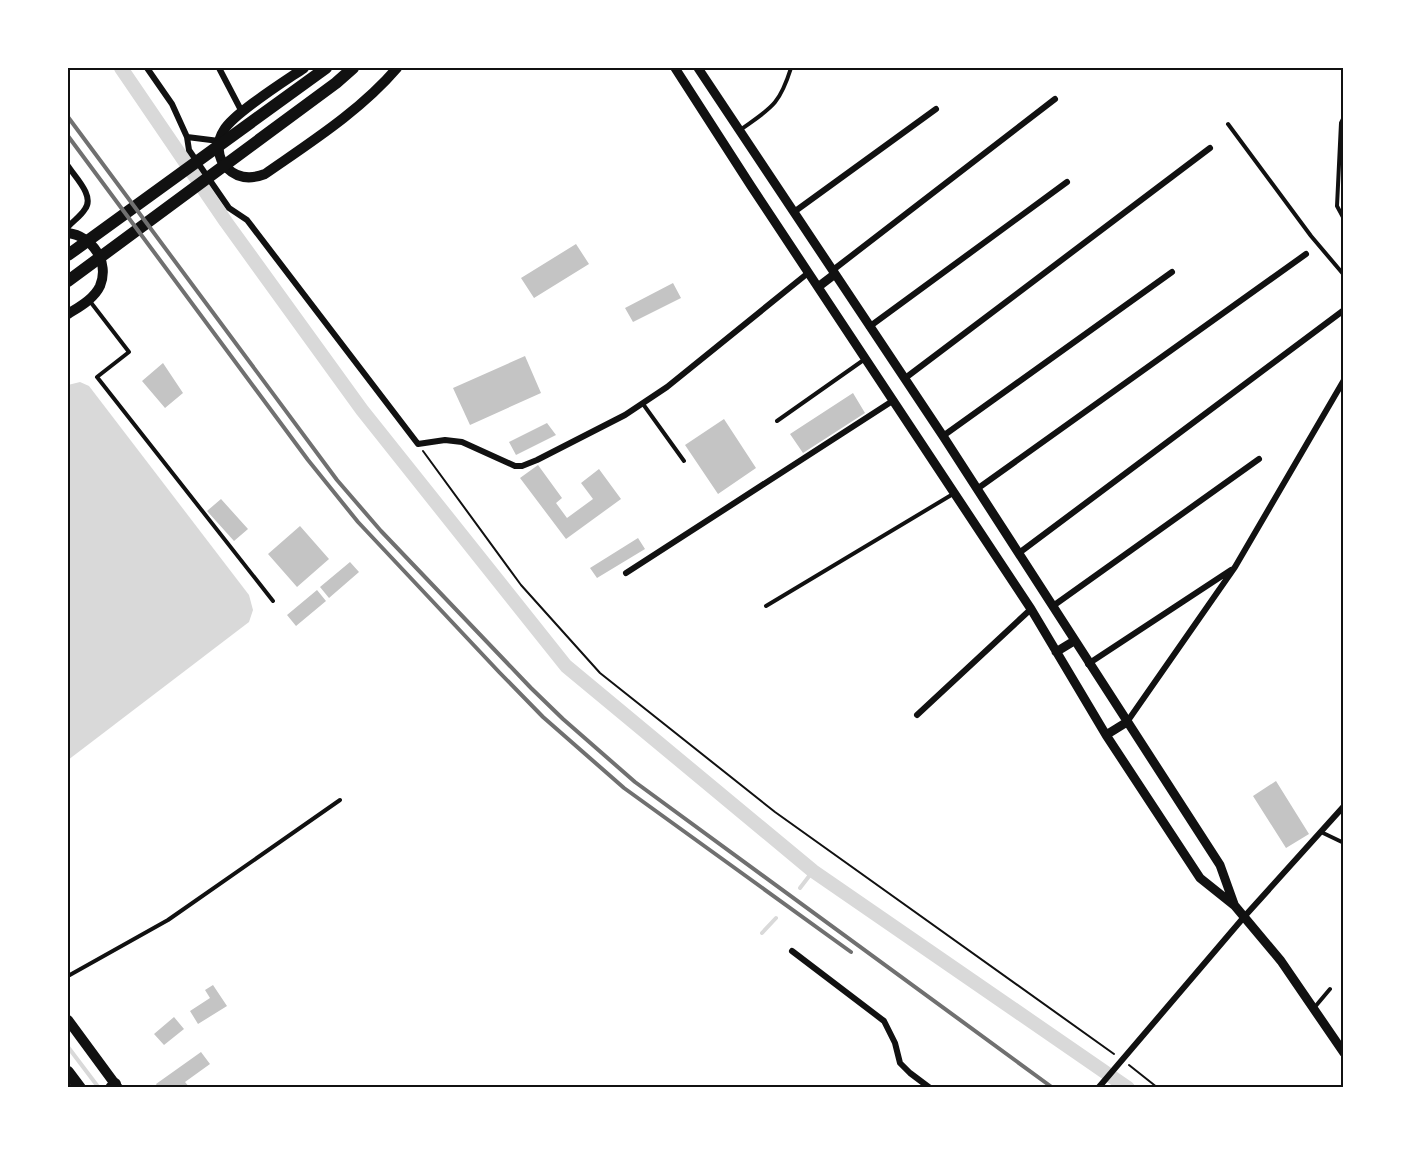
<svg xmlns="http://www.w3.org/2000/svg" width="1411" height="1155" viewBox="0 0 1411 1155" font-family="'Archivo Narrow',sans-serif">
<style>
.water{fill:#d9d9d9}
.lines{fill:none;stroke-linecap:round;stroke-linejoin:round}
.stream{stroke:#d9d9d9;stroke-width:4}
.canal{stroke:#d9d9d9;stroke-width:14}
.building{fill:#c4c4c4}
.path{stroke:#111;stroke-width:2}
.service{stroke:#111;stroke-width:4}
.minor{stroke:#111;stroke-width:6}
.tertiary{stroke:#111;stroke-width:9}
.secondary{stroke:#111;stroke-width:10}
.primary{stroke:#111;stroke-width:12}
.rail{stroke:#707070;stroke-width:4}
.neatline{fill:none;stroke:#111;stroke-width:2}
</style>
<rect width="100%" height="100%" fill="#fff"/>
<path class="water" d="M80,382L89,386L249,595L253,610L249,622L68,760V385Z"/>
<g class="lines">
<path class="stream" d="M800,888L813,871
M762,933L776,918
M68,1047L99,1088"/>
<path class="canal" d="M121,68L226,222L362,410L566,666L813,871L1128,1088"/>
</g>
<path class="building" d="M576,244L589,264L534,298L521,278Z
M673,283L681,298L633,322L625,308Z
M525,356L541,393L470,425L453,388Z
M163,363L183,393L165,408L142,381Z
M853,393L865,413L803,453L790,434Z
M724,419L756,468L718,494L685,445Z
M547,423L556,435L516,455L509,442Z
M538,465L562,498L556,503L567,518L593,499L581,483L599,469L621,499L566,539L520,478Z
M221,499L248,529L234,541L207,511Z
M300,526L329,559L297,587L268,554Z
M638,538L645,549L597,578L590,568Z
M350,562L359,572L329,598L320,587Z
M317,590L326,601L296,626L287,615Z
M1276,781L1309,834L1286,848L1253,796Z
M213,985L227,1006L198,1024L190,1011L210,998L205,990Z
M174,1017L184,1029L164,1045L154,1034Z
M201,1052L210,1064L185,1082L190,1088H158L156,1084Z"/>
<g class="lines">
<path class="path" d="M423,451L521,585L600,673L775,812L1114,1054
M1129,1065L1158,1088"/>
<path class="service" d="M1344,117L1341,123L1337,206L1344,219
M1228,124L1311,236L1344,275
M740,130C771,108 779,106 791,68
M89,300L129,352L97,377L273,601
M643,404L684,461
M777,421L865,359
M766,606L953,494
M1321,832L1344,843
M68,976L168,920L340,800
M1314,1008L1330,989"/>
<path class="minor" d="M147,68L172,104L187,137L189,150L229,208L247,220L418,444L445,440L462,442L515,466H522L537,460L625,415L667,387L808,273
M219,68L242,112
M187,137L219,141
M68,166C75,177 95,196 85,209C81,216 73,221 68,227
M794,212L936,109
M833,270L1055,99
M869,327L1067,182
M904,379L1210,148
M943,436L1172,272
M977,489L1306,254
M1019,553L1344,310
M626,573L894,400
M1053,606L1259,459
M1088,664L1231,570
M917,715L1031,609
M1127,722L1235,567L1344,380
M792,951L884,1021L895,1043L900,1063L910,1073L930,1088
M1099,1087L1244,917L1344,806"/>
<path class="tertiary" d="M675,68L751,186L1031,609L1106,735L1200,878L1235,906L1281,961L1344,1053
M698,68L943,436L1220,865L1234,904
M818,287L835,274
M1056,652L1074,641
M1106,735L1127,722"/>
<path class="secondary" d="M304,68C285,81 234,113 224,130C216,142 217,158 227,168C238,179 252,179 265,174C311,142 360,111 397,68
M68,233C92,236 110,262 100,286C94,299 79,307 68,314
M68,1020L118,1088"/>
<path class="primary" d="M68,255L326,68
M68,281L336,83L353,68
M68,1072L80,1088
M111,1088L115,1084"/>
<path class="rail" d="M68,117L337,480L381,531L531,688L563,719L635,782L1053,1088
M68,136L308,460L358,522L499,672L543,717L624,788L851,952"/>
</g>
<rect width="1411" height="1155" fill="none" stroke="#ffffff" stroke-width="138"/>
<rect x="69" y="69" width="1273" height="1017" class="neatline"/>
</svg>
